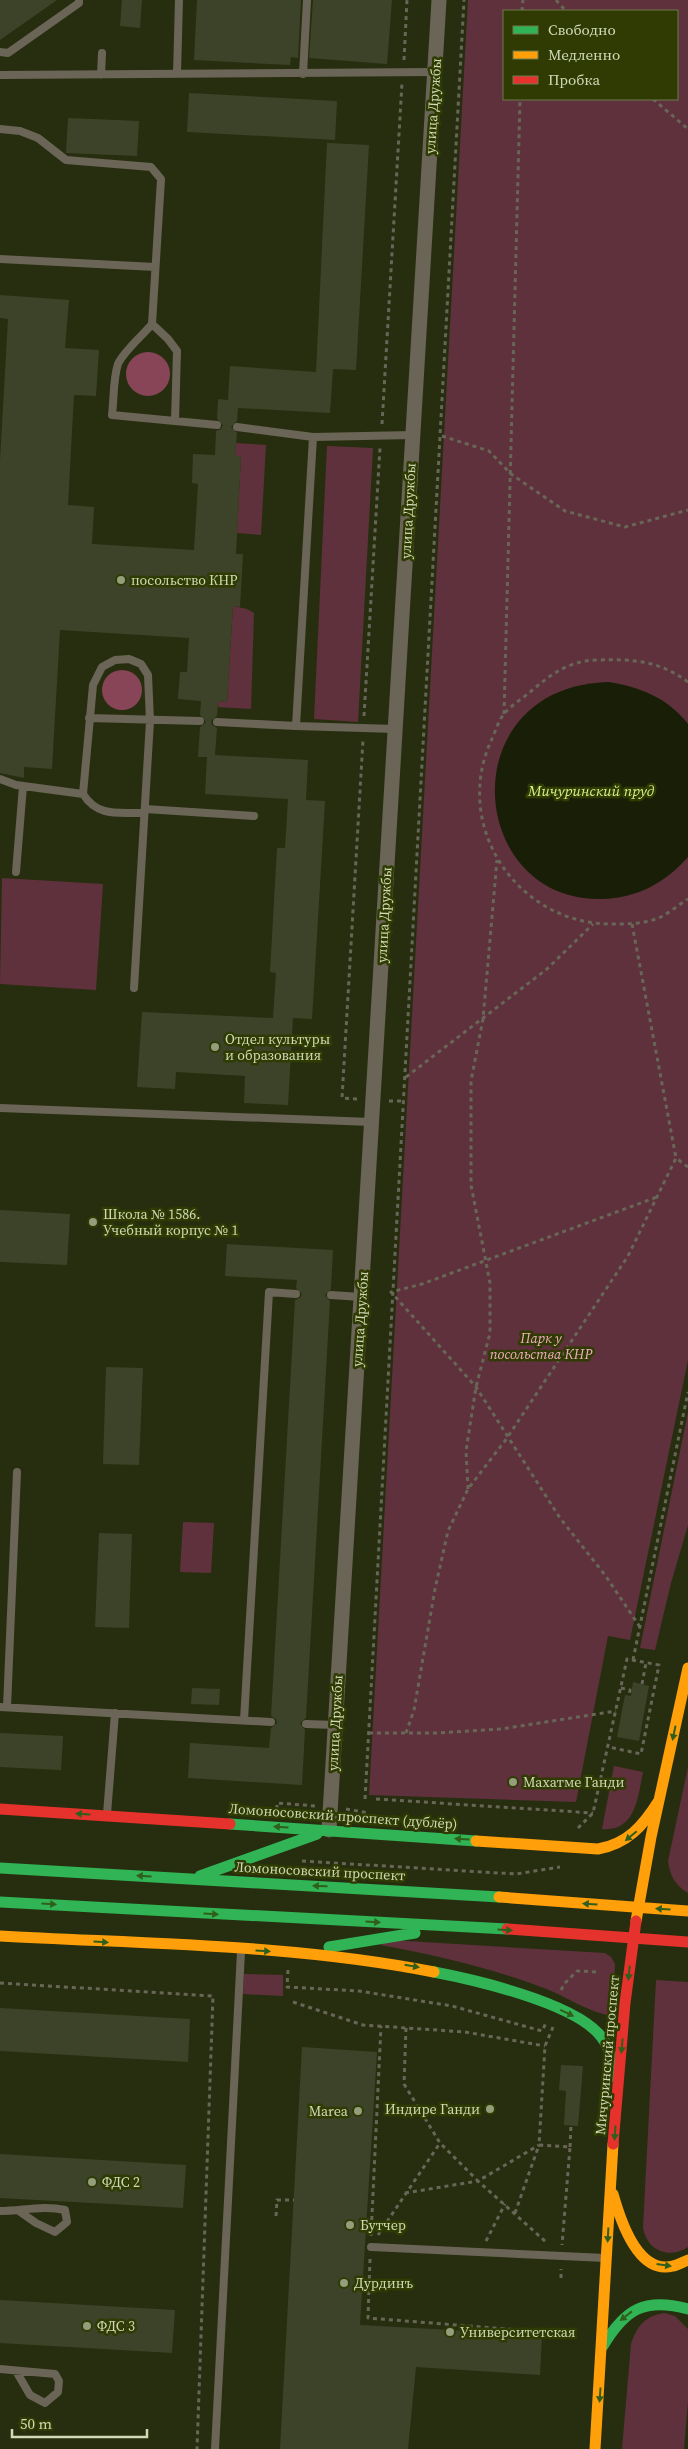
<svg xmlns="http://www.w3.org/2000/svg" width="688" height="2449" viewBox="0 0 688 2449" font-family="'Source Serif 4',serif">
<style>
.green{fill:#5f313c;fill-rule:evenodd}
.forest{fill:#874557}
.water{fill:#191f07}
.building{fill:#3d4328}
.lines{fill:none;stroke-linecap:round;stroke-linejoin:round}
.path{stroke:#686657;stroke-width:3;stroke-dasharray:4 4;stroke-linecap:butt}
.lane{stroke:#6a6556;stroke-width:8}
.street{stroke:#6a6556;stroke-width:15}
.fast{stroke:#30b455;stroke-width:11}
.slow{stroke:#ff9f0a;stroke-width:11}
.jam{stroke:#e5322d;stroke-width:11}
.oneway{fill:#2f5f1b}
.poi-dot{fill:#949d7c;stroke:#2f3b02;stroke-width:2}
.labels{text-anchor:middle;stroke-width:5;stroke-linejoin:round;paint-order:stroke}
.street-label{font-size:14px;fill:#cfd9b6;stroke:#2f3b02}
.poi-label{font-size:14px;fill:#cfd9b6;stroke:#2f3b02;text-anchor:start}
.park-label{font-size:14px;font-style:italic;fill:#f2aec1;stroke:#2f3b02}
.water-label{font-size:15px;font-style:italic;fill:#d6f286;stroke:#2f3b02}
</style>
<rect width="100%" height="100%" fill="#272e0f"/>
<path class="green" d="M468,0H688V1360L630,1640L608,1636L576,1802L369,1795ZM504,11H677V99H504Z
M236,443L266,445L261,535L237,533L241,456H235Z
M327,446L373,448L358,722L314,719Z
M233,606L247,609L254,613L251,709L218,707V701L227,702Z
M2,878L103,884L96,990L0,984Z
M688,1412V1525L671,1583L655,1650L640,1648Z
M183,1522L214,1523L211,1573L180,1572Z
M614,1766L643,1772C638,1796 636,1832 602,1829Z
M688,1767V1893C675,1885 670,1876 668,1861Z
M390,1940L605,1953L611,1957L615,1964L612,2016C588,2012 567,1997 544,1988C491,1968 436,1955 380,1945Z
M244,1974L283,1975V1996L243,1994Z
M656,1980L688,1982V2247C669,2260 646,2250 643,2227Z
M664,2313L675,2316L688,2329V2401L684,2449H622L631,2344C637,2326 645,2316 664,2313Z"/>
<path class="forest" d="M126 374a22 22 0 1 1 44 0a22 22 0 1 1-44 0Z
M102 690a20 20 0 1 1 40 0a20 20 0 1 1-40 0Z"/>
<path class="water" d="M609,682C640,687 668,698 688,724V857C665,883 637,898 602,899C466,902 450,686 609,682Z"/>
<path class="building" d="M0,0H57L0,40Z
M122,0H142L140,28L120,26Z
M197,0H301L298,58L291,57L290,65L194,60Z
M313,0H392L387,64L309,58Z
M189,93L337,101L335,140L187,132Z
M68,118L139,121L137,156L66,153Z
M327,143L369,145L356,370L333,369L330,413L238,408L237,421L231,427L237,433L235,456H241L236,554H243L240,607L233,606L227,702L218,701L217,716L211,721L212,725L217,728L215,755L308,760L306,800L325,801L312,1019L293,1018L288,1105L244,1103L245,1076L176,1072L175,1089L137,1087L142,1012L273,1018L276,973L270,972L277,848H285L288,799L205,794L207,757H198L200,727L206,722L200,715L201,701L178,699L180,672H187L189,638L60,630L52,769L24,767V778L0,773V460L8,319L0,318V295L69,300L65,348L99,350L96,396L74,395L68,505L94,507L92,544L194,550L198,484L192,483L193,454L215,455L216,431L221,429L223,425L217,419L218,399L228,400L230,366L316,372Z
M0,1210L70,1214L67,1265L0,1262Z
M227,1244L333,1250L331,1289L325,1295L330,1301L306,1718L300,1723L305,1730L302,1785L188,1778L190,1743L269,1748L271,1728L277,1723L276,1719L271,1716L295,1300L300,1298L302,1294L296,1288L297,1280L225,1276Z
M106,1367L143,1368L139,1465L103,1464Z
M99,1533L132,1534L129,1628L95,1627Z
M633,1682L649,1686L639,1741L617,1737L625,1695L631,1696Z
M192,1688L220,1689L219,1705L191,1704Z
M0,1733L63,1736L61,1770L0,1767Z
M0,2008L190,2019L188,2062L0,2051Z
M302,2047L377,2052L360,2325L542,2335L540,2375L416,2367L408,2449H280Z
M561,2065L583,2066L578,2126L564,2125L566,2091L559,2090Z
M0,2154L186,2165L183,2208L0,2198Z
M0,2300L175,2310L172,2353L0,2343Z"/>
<g class="lines">
<path class="path" d="M556,0L566,11
M522,11L523,0
M404,60L407,0
M653,99L688,129
M382,424L402,83
M442,436L489,451L511,474L565,511L625,527L688,510
M688,682C658,660 632,659 596,660C568,661 550,675 530,692C522,699 510,706 504,714C498,721 495,733 491,741C452,827 518,924 611,924C626,924 641,924 656,919C667,915 678,905 688,899
M504,714L520,99
M364,716L380,448
M632,924L676,1158
M406,1077L547,969L593,924
M357,1099L342,1098L363,740
M389,1101H403
M468,1489L466,1451L476,1387L490,1333V1283L471,1185V1081L483,1019L497,860
M640,1627L605,1575L560,1518L476,1387L391,1292L422,1284L657,1197
M633,1660L688,1392
M642,1684L646,1663
M621,1688L630,1690L629,1696
M369,1733H435L501,1729L616,1711
M406,1733L414,1710L435,1589L448,1531L468,1489L507,1438L628,1256L676,1158L688,1167
M365,1799L464,0
M376,1799L593,1813
M277,1809V1803L315,1806
M346,1809L369,1813
M578,1828L593,1813L627,1659L659,1665L641,1754L609,1747
M302,1861L516,1874L560,1867
M288,1970L287,1987L359,1991L452,2006L542,2031L546,2023
M0,1983L213,1996L197,2449
M561,1990L565,1983L577,1971L598,1972
M293,2002L363,2025L465,2032L545,2046
M553,2027L545,2046L539,2145L570,2147L562,2245
M406,2028L404,2084L440,2143L478,2181L539,2145
M570,2147L571,2125
M405,2193L478,2181L546,2242
M515,2213L539,2145
M276,2216L277,2200H294
M378,2235L440,2143
M371,2236L381,2026
M486,2241L505,2204
M370,2259L368,2318L558,2333
M561,2278V2269"/>
<path class="lane" d="M0,52L8,53L79,3V0
M177,74L179,0
M303,74L307,0
M0,75L434,72
M101,75L102,53
M0,129L20,131L38,138L66,160L151,167L161,179L152,324C143,335 123,352 118,364C113,379 114,399 112,415L217,425
M0,259L155,267
M152,324L168,339L177,351L175,421
M237,427L313,437
M89,718L200,721
M217,722L296,726
M395,729L296,726L313,437L413,435
M0,779L16,785L83,794
M145,809L254,816
M16,872L23,786
M134,988L150,721L148,675L141,664L129,659L115,660L102,667L93,685L83,794C98,818 120,812 144,813
M0,1108L371,1122
M331,1295L361,1297
M0,1707L271,1722
M7,1707L17,1472
M244,1720L269,1292L296,1294
M306,1724L335,1725
M107,1814L115,1713
M0,2211C22,2211 43,2205 65,2210L67,2222L55,2232L36,2223L19,2211
M371,2247L605,2258
M0,2369L55,2374L59,2381L58,2392L45,2403L30,2395L16,2371
M215,2449L241,1952"/>
<path class="street" d="M329,1830L439,0"/>
<path class="fast" d="M230,1824L476,1841
M0,1868L499,1897
M200,1876L317,1834
M0,1902L507,1929
M329,1947L415,1933
M434,1972C476,1980 569,2002 598,2033C610,2045 613,2063 617,2079
M603,2346C625,2309 645,2297 688,2309"/>
<path class="slow" d="M476,1841L598,1849C627,1844 643,1826 658,1802
M499,1897L688,1911
M636,1921L651,1837L688,1668
M0,1936C144,1944 292,1944 434,1972
M613,2194C620,2219 638,2275 673,2266C678,2265 683,2262 688,2260
M595,2449L613,2144"/>
<path class="jam" d="M0,1809L230,1824
M507,1929L688,1942
M613,2144L625,2003L636,1921"/>
</g>
<defs><path id="oneway-solid" d="M-6-.8H1V-3.2L6.5 0L1 3.2V.8H-6Z" transform="scale(1.25)"/></defs>
<g class="oneway">
<use href="#oneway-solid" transform="translate(674 1733) rotate(102)"/>
<use href="#oneway-solid" transform="translate(83 1814) rotate(-176)"/>
<use href="#oneway-solid" transform="translate(281 1827) rotate(-176)"/>
<use href="#oneway-solid" transform="translate(631 1836) rotate(140)"/>
<use href="#oneway-solid" transform="translate(462 1839) rotate(-176)"/>
<use href="#oneway-solid" transform="translate(144 1876) rotate(-177)"/>
<use href="#oneway-solid" transform="translate(320 1886) rotate(-178)"/>
<use href="#oneway-solid" transform="translate(49 1904) rotate(3)"/>
<use href="#oneway-solid" transform="translate(590 1904) rotate(-176)"/>
<use href="#oneway-solid" transform="translate(663 1909) rotate(-176)"/>
<use href="#oneway-solid" transform="translate(211 1914) rotate(3)"/>
<use href="#oneway-solid" transform="translate(373 1922) rotate(3)"/>
<use href="#oneway-solid" transform="translate(505 1930) rotate(4)"/>
<use href="#oneway-solid" transform="translate(101 1942) rotate(3)"/>
<use href="#oneway-solid" transform="translate(263 1951) rotate(3)"/>
<use href="#oneway-solid" transform="translate(412 1966) rotate(10)"/>
<use href="#oneway-solid" transform="translate(629 1973) rotate(96)"/>
<use href="#oneway-solid" transform="translate(567 2013) rotate(25)"/>
<use href="#oneway-solid" transform="translate(622 2046) rotate(95)"/>
<use href="#oneway-solid" transform="translate(615 2133) rotate(94)"/>
<use href="#oneway-solid" transform="translate(608 2235) rotate(93)"/>
<use href="#oneway-solid" transform="translate(664 2265) rotate(8)"/>
<use href="#oneway-solid" transform="translate(626 2316) rotate(142)"/>
<use href="#oneway-solid" transform="translate(600 2395) rotate(94)"/>
</g>
<g class="poi-dot">
<circle cx="121" cy="580" r="5"/>
<circle cx="215" cy="1047" r="5"/>
<circle cx="93" cy="1222" r="5"/>
<circle cx="513" cy="1782" r="5"/>
<circle cx="490" cy="2109" r="5"/>
<circle cx="358" cy="2111" r="5"/>
<circle cx="92" cy="2182" r="5"/>
<circle cx="350" cy="2225" r="5"/>
<circle cx="344" cy="2283" r="5"/>
<circle cx="87" cy="2326" r="5"/>
<circle cx="450" cy="2332" r="5"/>
</g>
<g class="labels">
<g class="street-label">
<text transform="translate(433 106) rotate(-86)" y="5">улица Дружбы</text>
<text transform="translate(408 511) rotate(-87)" y="5">улица Дружбы</text>
<text transform="translate(384 915) rotate(-87)" y="5">улица Дружбы</text>
<text transform="translate(360 1319) rotate(-86)" y="5">улица Дружбы</text>
<text transform="translate(335 1723) rotate(-87)" y="5">улица Дружбы</text>
<text transform="translate(343 1816) rotate(4)" y="5">Ломоносовский проспект (дублёр)</text>
<text transform="translate(320 1871) rotate(3)" y="5">Ломоносовский проспект</text>
<text transform="translate(607 2055) rotate(-85)" y="5">Мичуринский проспект</text>
</g>
<g class="poi-label">
<text x="131" y="585">посольство КНР</text>
<text x="225" y="1044">Отдел культуры<tspan x="225" dy="16">и образования</tspan></text>
<text x="103" y="1219">Школа № 1586.<tspan x="103" dy="16">Учебный корпус № 1</tspan></text>
<text x="523" y="1787">Махатме Ганди</text>
<text x="480" y="2114" text-anchor="end">Индире Ганди</text>
<text x="348" y="2116" text-anchor="end">Marea</text>
<text x="102" y="2187">ФДС 2</text>
<text x="360" y="2230">Бутчер</text>
<text x="354" y="2288">Дурдинъ</text>
<text x="97" y="2331">ФДС 3</text>
<text x="460" y="2337">Университетская</text>
</g>
<g class="park-label">
<text x="541" y="1343">Парк у<tspan x="541" dy="16">посольства КНР</tspan></text>
</g>
<g class="water-label">
<text x="591" y="796">Мичуринский пруд</text>
</g>
</g>
<rect x="503" y="10" width="175" height="90" fill="#2f3b02" stroke="#6f7a4a"/>
<rect x="513" y="26" width="25" height="8" fill="#30b455" stroke="#6f7a4a"/>
<text x="548" y="35" font-size="15" fill="#cfd9b6">Свободно</text>
<rect x="513" y="51" width="25" height="8" fill="#ff9f0a" stroke="#6f7a4a"/>
<text x="548" y="60" font-size="15" fill="#cfd9b6">Медленно</text>
<rect x="513" y="76" width="25" height="8" fill="#e5322d" stroke="#6f7a4a"/>
<text x="548" y="85" font-size="15" fill="#cfd9b6">Пробка</text>
<path d="M12 2429v8h135v-8" fill="none" stroke="#cfd9b6" stroke-width="2.5"/>
<text x="20" y="2429" font-size="15" fill="#cfd9b6" stroke="#2f3b02" stroke-width="4" paint-order="stroke">50 m</text>
</svg>
